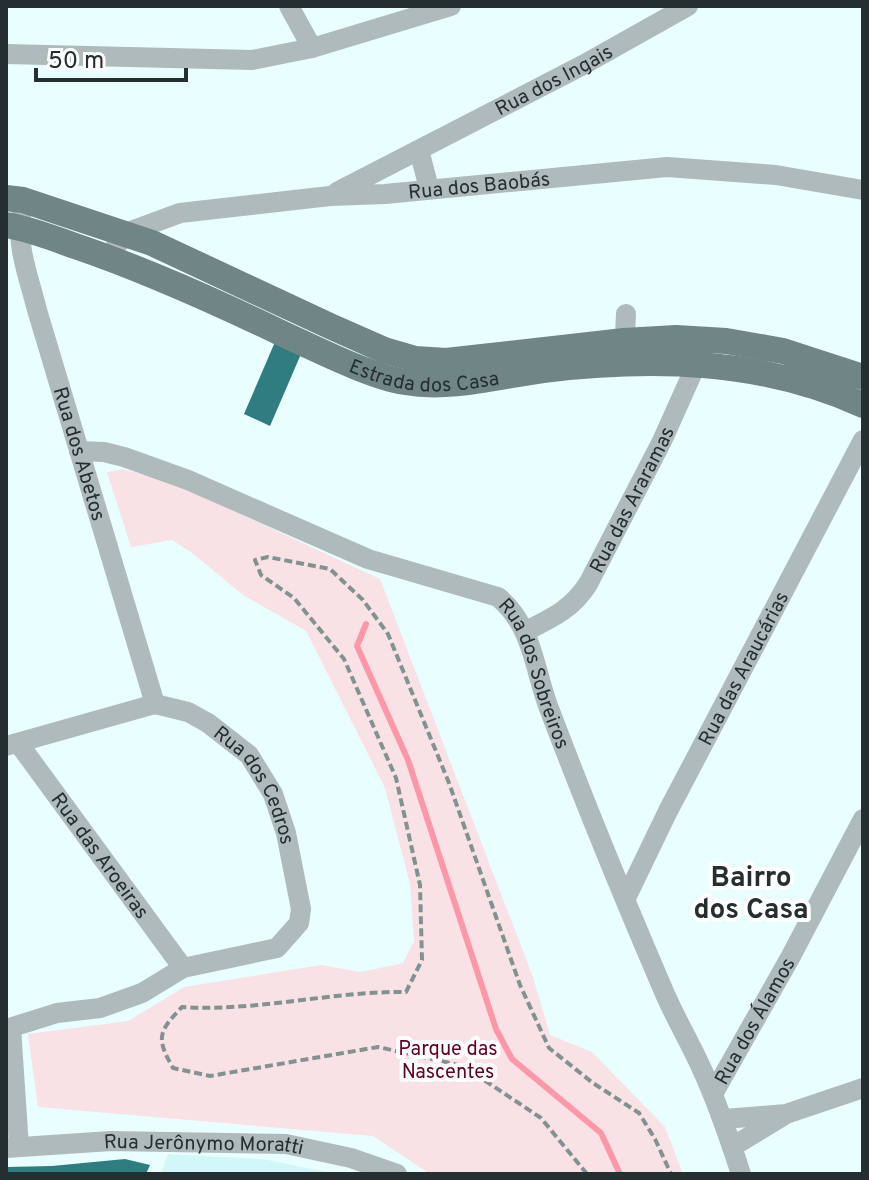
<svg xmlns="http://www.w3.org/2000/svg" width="869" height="1180" viewBox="0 0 869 1180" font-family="Overpass,sans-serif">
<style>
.built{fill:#d2f7f8}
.green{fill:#f9e2e5}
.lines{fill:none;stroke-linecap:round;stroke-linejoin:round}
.stream{stroke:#fe97a8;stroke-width:6}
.building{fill:#2f7d80}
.path{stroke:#829192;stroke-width:4;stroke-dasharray:8 4;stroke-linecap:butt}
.minor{stroke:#afbaba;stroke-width:20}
.major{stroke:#708585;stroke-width:26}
.labels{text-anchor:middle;stroke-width:8;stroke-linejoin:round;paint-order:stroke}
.street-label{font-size:20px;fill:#252f30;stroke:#fff}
.park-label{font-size:20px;fill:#5e0021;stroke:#fff}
.district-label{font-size:28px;font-weight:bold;fill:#252f30;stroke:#fff}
</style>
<rect width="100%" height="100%" fill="#e9feff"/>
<path class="built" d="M168,1154L263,1159L337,1174H161Z"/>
<path class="green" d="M123,469L176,484L380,579L533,977L550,1035L592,1052L665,1127L683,1174H430L373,1136L38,1107L28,1034L128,1021L184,987L321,965L361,972L403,963L414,941L410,884L385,788L306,631L243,595L192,553L172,540L131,547L107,472Z"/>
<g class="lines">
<path class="stream" d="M366,624L357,646L408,760L496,1029L512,1059L601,1133L620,1174"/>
</g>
<path class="building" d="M275,342L301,354L270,426L244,414Z
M125,1159L150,1165L146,1174H6V1167L52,1166Z"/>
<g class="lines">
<path class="path" d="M587,1174L541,1118L463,1066L378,1047L210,1076L173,1068C156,1038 158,1032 182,1007C257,1012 331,991 406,992L422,960L420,885L396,778L344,659L294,598L261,575L255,560L268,557L330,569L363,600L388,634L449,783L520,985L549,1048L593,1083L639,1113L655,1139L671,1174"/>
<g class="minor">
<path d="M289,6L312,48"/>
<path d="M6,54L252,60L312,48L451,6"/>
<path d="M419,150L429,188"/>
<path id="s1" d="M337,192L583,65L688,6"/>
<path id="s2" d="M21,216C16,246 30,281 37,310L155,704"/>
<path id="s3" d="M108,257L126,233L180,213L330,196L385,194L667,167L776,175L863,190"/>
<path d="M624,355L626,314"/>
<path id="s4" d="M79,451L104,452L124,457L188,480L368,559L498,597C534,627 534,671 550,711C586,806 625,901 665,994C676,1019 689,1041 700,1065C717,1101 729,1137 741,1174"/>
<path id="s5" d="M526,631C552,618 572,609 588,584L662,441L701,354"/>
<path id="s6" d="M19,744L183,968"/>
<path id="s7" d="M6,746L155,704L188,712L208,723L249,755L273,794L286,833L301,909L299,923L277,948L183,968L142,993L100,1008L57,1013L6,1029"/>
<path id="s8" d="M626,898L668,811L863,440"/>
<path d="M11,1028L19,1147"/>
<path id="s9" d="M713,1094L791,956L863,819"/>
<path d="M724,1119L786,1114L863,1088"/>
<path d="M732,1147L783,1116"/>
<path id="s10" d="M6,1148L111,1141L286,1144L351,1158L397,1174"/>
</g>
<g class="major">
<path d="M6,198L23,200L152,243L332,327L384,350L415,359L446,361L624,341L676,338L726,341L783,351L863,377"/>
<path id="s11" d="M6,225C30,229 53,238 75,246C146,270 214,301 281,333C314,348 371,377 405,382C451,390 498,376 543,370C652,357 762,359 863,405"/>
</g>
</g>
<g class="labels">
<g class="street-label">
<text dy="7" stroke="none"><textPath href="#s1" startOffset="244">Rua dos Ingais</textPath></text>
<text dy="7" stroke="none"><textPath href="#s3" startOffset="388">Rua dos Baobás</textPath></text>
<text dy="7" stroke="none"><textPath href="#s11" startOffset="448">Estrada dos Casa</textPath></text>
<text dy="7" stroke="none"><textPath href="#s2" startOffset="246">Rua dos Abetos</textPath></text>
<text dy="7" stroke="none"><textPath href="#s5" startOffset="174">Rua das Araramas</textPath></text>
<text dy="7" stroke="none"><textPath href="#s8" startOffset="258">Rua das Araucárias</textPath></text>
<text dy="7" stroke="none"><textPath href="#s4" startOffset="532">Rua dos Sobreiros</textPath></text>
<text dy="7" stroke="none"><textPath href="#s7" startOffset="292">Rua dos Cedros</textPath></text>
<text dy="7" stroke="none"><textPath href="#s6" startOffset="138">Rua das Aroeiras</textPath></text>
<text dy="7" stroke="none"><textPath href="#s9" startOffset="84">Rua dos Álamos</textPath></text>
<text dy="7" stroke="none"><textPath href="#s10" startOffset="198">Rua Jerônymo Moratti</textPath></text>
</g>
<g class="park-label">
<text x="448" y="1055">Parque das<tspan x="448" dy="23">Nascentes</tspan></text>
</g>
<g class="district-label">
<text x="751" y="886">Bairro<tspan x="751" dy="32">dos Casa</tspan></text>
</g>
</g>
<rect width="869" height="1180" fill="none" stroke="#252f30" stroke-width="16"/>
<path d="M36 68v12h150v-12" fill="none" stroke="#252f30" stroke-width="4"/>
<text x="48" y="68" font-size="24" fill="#252f30" stroke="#ffffff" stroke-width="6" paint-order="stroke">50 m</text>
</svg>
